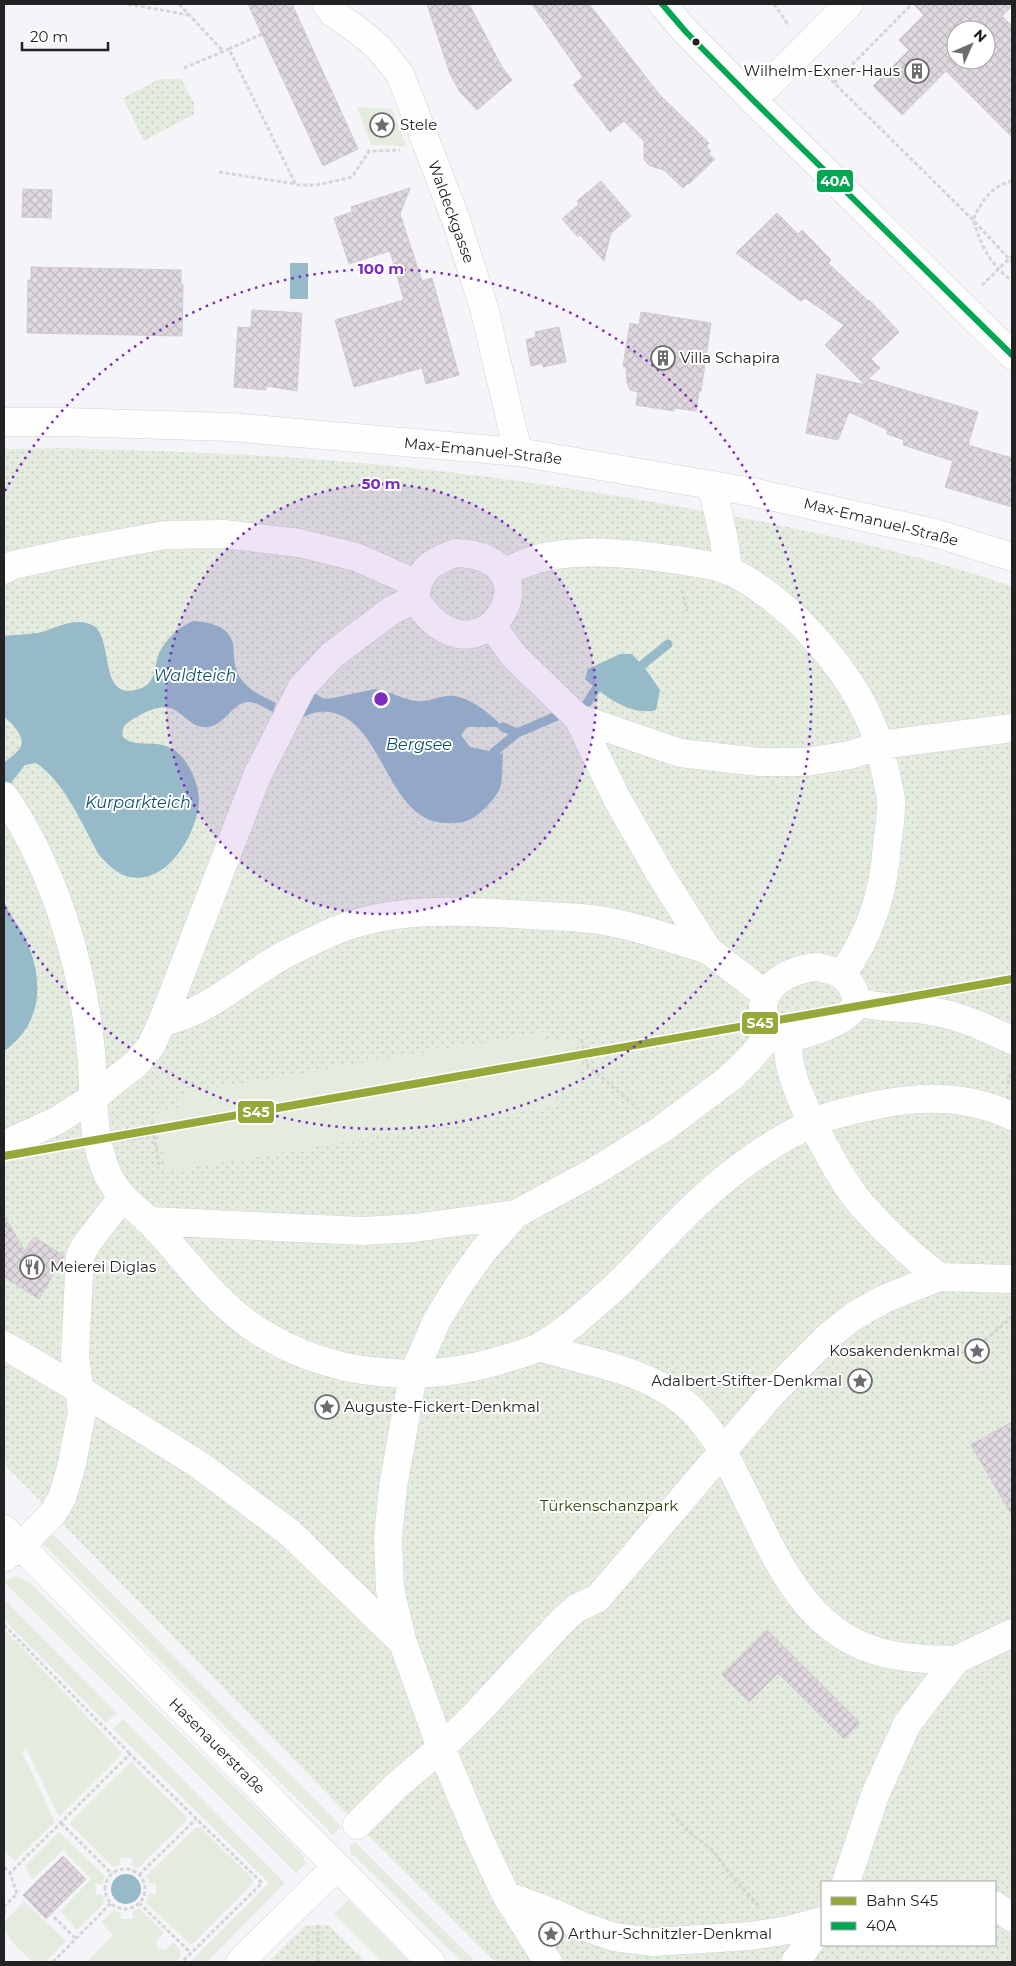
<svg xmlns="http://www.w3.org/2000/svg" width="1016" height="1966" viewBox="0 0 1016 1966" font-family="Montserrat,sans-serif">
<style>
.grass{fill:#e4ece0}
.park{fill:url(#park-dots);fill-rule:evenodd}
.water{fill:#97bac9}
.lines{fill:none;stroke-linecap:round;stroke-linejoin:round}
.stream{stroke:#97bac9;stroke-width:9}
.building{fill:url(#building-cross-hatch);stroke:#ccccce;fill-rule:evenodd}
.minor-casing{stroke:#d2d2d5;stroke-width:29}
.major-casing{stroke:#d2d2d5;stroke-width:29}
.path{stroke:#d5d5d6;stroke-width:3;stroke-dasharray:4 2.5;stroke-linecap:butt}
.minor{stroke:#fefefe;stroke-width:28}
.major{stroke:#fefefe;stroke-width:28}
.bus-1-casing{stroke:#fff;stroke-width:10}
.bus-1{stroke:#00a651;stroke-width:6}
.rail-1-casing{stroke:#fff;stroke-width:11}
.rail-1{stroke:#96a83a;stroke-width:8}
.ring{fill:none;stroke:#7b2cbf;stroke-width:2.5;stroke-dasharray:2.5 5}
.bus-dot{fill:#222224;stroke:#fff;stroke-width:2}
.labels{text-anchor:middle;stroke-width:4;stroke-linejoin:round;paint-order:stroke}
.poi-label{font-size:15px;fill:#222224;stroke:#fff;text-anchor:start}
.street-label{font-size:15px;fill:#222224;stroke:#fff}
.park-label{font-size:15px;fill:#2c4507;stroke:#fff}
.water-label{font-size:16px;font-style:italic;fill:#0b5165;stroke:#fff}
.centre{fill:#7b2cbf;stroke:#fff;stroke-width:2.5}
.ring-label{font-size:15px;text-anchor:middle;font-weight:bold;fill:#7b2cbf;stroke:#fff;stroke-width:4;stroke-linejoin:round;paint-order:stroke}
.line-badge{stroke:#fff;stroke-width:2}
.badge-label{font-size:14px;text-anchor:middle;font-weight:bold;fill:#fff}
</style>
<defs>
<pattern id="park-dots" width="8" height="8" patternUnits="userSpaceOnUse" patternTransform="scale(1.25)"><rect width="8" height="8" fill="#e4ece0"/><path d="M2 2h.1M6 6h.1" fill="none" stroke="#c3cac0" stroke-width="1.8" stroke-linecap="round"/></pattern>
<pattern id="building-cross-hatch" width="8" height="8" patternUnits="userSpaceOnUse" patternTransform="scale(1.25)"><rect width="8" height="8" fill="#e0d8df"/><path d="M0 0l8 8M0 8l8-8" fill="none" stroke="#c0b9bf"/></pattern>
</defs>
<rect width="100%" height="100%" fill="#f5f5f9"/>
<path class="grass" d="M357,107L392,109L406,146L371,145Z
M256,984L729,1055L186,1214L130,1097Z
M47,1528L341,1826L333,1835L37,1538Z
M16,1576L30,1583L301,1853L306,1863L296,1873L4,1582Z
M5,1600L117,1713L106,1723L4,1620Z
M4,1629L121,1752V1755L59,1817L26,1748L22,1752L55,1822L15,1861L4,1850Z
M123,1719L285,1883L207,1962H190L269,1883L113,1729Z
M131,1762L187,1817L186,1821L138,1868L131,1865L132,1858H120L121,1864L113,1867L70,1824L72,1820Z
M196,1827L201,1828L252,1878L253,1883L194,1943L190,1944L145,1902L150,1893L156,1895V1883L150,1884L146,1876Z
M59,1832L105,1876L102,1885L95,1883L96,1895H102L105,1902L77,1930L60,1911L91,1879L63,1850L32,1880L25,1866Z
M355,1842L476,1962H462L350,1852V1846Z
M348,1900L410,1962H382L334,1914Z
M24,1901L66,1941L45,1962H33C23,1952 0,1936 6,1920Z
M139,1908L164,1933L156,1941L157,1947L165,1950L174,1942L181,1951L180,1958L175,1962H87L113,1935L101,1922L114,1910L121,1913L120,1919H133L132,1912Z"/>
<path class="park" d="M159,79H181L194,103V114L144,141L123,98Z
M64,448C167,451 270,454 373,464C480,474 587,490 693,509C801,528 908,551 1012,586V1962H495L351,1818L4,1464V449ZM545,1032L547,1043L573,1039L581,1088L555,1092L557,1106L166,1172L156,1112L181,1108L178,1094ZM822,1882H995V1945H822Z
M328,1925L366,1962H268L305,1926Z"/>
<path class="water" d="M290,263H308V299H290Z
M193,621C208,622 227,625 232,641C236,655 231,664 241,679C250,691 263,697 276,703L273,712C266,709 257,702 249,702C233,701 225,726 207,727C192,728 185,715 173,709C161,703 140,714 130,721C124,725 121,730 123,737C137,751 163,734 182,757C191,767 199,786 199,800C198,832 168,885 130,877C117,875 108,864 99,855C83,826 64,781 36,763L25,765L4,792V763C9,758 18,753 21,746C25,736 11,722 4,717V636C16,634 30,635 42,632C58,627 77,616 94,626C114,640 98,702 139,689C158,683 153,665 160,651C168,637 179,627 193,621Z
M620,654H632L647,671L660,690L656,710C631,717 603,695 585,679L588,669Z
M375,689C390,691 401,699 416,701C429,703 442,694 454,696C471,698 492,715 503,727H467L461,735L470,747L503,754C502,764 503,778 500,788C496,798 481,814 471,819C463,823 455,824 446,823C386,822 384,719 329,712C316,711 308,714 297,721L311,690L322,698L328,699Z
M4,901C8,914 19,925 25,937C44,979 44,1023 4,1051Z
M111 1889a15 15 0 1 1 30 0a15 15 0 1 1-30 0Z"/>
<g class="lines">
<path class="stream" d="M642,665L668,644
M587,703L596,689
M503,727L517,733L559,715
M494,752L517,733"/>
</g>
<path class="building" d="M248,4H292L358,149L323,166Z
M427,4H469L502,67L512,80L477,110L460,92L450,74Z
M532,4H589L659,94L709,143L706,146L711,151L708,154L715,159L689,184L688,183L683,188L664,170L650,166L644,160V141L624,121L610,132L573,85L583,77Z
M913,4H1012V6L1002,16L1012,26V137L946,71L902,115L873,86L909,50L899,40L924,15ZM956,30H986V60H956Z
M601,181L631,216L611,233L604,261L580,235L578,237L562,219L579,204L577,201Z
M410,188L400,214L422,281L432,278L459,375L426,384L422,368L354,387L335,320L404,300L390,251L349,264L334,218L352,212L351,207Z
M23,189L52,190L51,218L22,217Z
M777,213L798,234L802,230L831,260L828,263L868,301L869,300L879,310L899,332L871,359L880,368L868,379L978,412L968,445L1012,458V507L945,487L953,461L903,445L904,440L887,434L888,430L849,412L838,440L806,433L817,374L865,385L825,345L844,325L805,298L801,301L736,253Z
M31,267L181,270V284H183L182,336L27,333L28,280H31Z
M252,310L302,313L297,391L266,386V390L234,387L238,327L251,328Z
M641,312L711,323L701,391H699L696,411L674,408V411L636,405L638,392L630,390L627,383L626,367L623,366L630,323L639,325Z
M559,327L566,362L543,367V363L531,366L526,340L536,337L535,332Z
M4,1216L25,1251L34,1237L64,1256L39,1299L4,1277Z
M1012,1422V1515L971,1445Z
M767,1630L860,1723L844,1739L778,1673L749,1702L722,1675Z
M63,1856L86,1879L46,1919L23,1895Z"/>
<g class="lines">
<g class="minor-casing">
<path id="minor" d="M326,4L333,13L356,29L378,47L400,74L456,220L484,308L518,452
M662,4L686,32L753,100L1012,355
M753,100L849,4
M712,485C717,514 727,541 727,570
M456,553C565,556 480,699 415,599C419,570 429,562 456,553Z
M4,570L13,565L73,552L165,535L224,534L299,543L356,557L417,584
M504,572C519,566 534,558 550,556C593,549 636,554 678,560C694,563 711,564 726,570C752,579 792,612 810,633C840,665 866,702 879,744C882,754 883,764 886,774C887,782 890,791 891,800C892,814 889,830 887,845C884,892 870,936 842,974
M492,626L514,656L578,718L680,753L759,762H806L850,755L880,745L1012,728
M578,718L617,799L663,879L708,950L765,994
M4,796C54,868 83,965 91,1052C95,1094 90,1136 108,1175C120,1200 135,1206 152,1224C181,1254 205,1289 238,1316C277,1348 330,1368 380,1372C426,1377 467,1371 511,1357C520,1354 530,1352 539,1347C564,1334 592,1307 614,1288C637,1266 658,1242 681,1219C719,1181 763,1146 811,1124C834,1113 858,1109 882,1104C926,1095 972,1097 1012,1116
M818,967C825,969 833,970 840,974C849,979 862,998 853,1009C841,1024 799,1039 779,1037C774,1036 771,1031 769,1027C748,992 787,968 818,967Z
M857,1003L885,1007L920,1009L950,1015L974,1023L1012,1040
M162,1022L257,776L302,687L331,656L356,637L392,610L415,599
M788,1036C788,1043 788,1051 789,1059C793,1093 839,1178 861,1204C885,1231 911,1255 939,1277
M4,1145L58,1120L94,1097L137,1063L151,1046L162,1022C208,1013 244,977 284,955C297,948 311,942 325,935C389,905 463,911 530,915C553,917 576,916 599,920C636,926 672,939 708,950
M516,1214L483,1251L458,1286L437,1320L413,1375L393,1487L388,1537L390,1589L403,1643L441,1748L479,1838L506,1895L548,1962
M149,1221L363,1231L414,1228L516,1214L597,1170L662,1129L730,1078L753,1055L772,1032
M4,1345L80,1390L201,1466L290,1533L403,1643
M539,1347C589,1363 641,1368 682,1401C708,1422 724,1452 738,1481C771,1546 798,1625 873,1650C900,1659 928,1659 956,1660
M4,1529L431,1962
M4,1558L20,1547L53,1513L62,1498L71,1468L82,1412L75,1355L80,1256L87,1243L122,1198
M357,1825L396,1786L441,1748L471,1719L565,1618L577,1608L598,1598L774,1391L831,1334L854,1316L884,1299L939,1277L1012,1279
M846,1882L875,1795L907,1724L956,1660L1012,1633
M506,1895L554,1913L582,1926L614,1937L653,1942L751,1936L788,1930L822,1921
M995,1905L1012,1918
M240,1962L336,1867
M795,1962L822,1926"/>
</g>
<g class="major-casing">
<path id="major" d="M4,422H66L230,427L518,452L752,492L935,533L1012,557"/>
</g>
<path class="path" d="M128,4L189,15
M179,4L223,51
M774,4L789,26
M262,34L229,49L296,185H317L352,177L369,151L400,150
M184,68L229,49
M822,71L973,220L1012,262
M834,83L912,4
M219,172L296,184
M1012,181C991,186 981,202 973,220C982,247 989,263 1012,281
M982,285L1012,256
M682,590L687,611
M581,1039L588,1066L639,1109
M1008,1084L1012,1068
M154,1136L159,1165
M126,1140L154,1136L151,1119
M975,1349L1012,1317
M4,1625L130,1754
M672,1813L686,1829L713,1851L730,1874L759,1906
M61,1823L112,1874
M4,1867L10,1873
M105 1889a20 20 0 1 1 40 0a20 20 0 1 1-40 0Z
M139,1875L196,1819
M139,1903L191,1953
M4,1914L5,1905L17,1894L10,1873L130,1754L262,1883L182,1962
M54,1917L76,1939
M318,1925V1962
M53,1962L111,1903"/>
<use href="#minor" class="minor"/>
<use href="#major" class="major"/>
<g class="bus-1-casing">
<path id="bus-1" d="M662,4L686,32L753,100L1012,355"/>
</g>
<use href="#bus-1" class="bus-1"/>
<g class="rail-1-casing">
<path id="rail-1" d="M4,1156L1012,979"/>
</g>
<use href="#rail-1" class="rail-1"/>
</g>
<circle cx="381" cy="699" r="215" fill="#7b2cbf" fill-opacity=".12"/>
<g class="ring">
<circle cx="381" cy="699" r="215"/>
<path d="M5 491A430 430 0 1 1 5 907"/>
</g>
<defs>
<g id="building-ring" transform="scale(1.25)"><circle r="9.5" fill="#fff" stroke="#6c6c6f" stroke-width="1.5"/><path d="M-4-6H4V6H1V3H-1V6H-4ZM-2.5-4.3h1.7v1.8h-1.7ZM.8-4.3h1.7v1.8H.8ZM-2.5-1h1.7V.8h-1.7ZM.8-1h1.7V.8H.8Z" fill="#6c6c6f"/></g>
<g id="sight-ring" transform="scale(1.25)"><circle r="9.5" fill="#fff" stroke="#6c6c6f" stroke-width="1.5"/><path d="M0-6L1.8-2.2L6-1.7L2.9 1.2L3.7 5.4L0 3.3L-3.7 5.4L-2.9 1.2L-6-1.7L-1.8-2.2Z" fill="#6c6c6f"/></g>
<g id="restaurant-ring" transform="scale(1.25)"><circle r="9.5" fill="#fff" stroke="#6c6c6f" stroke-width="1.5"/><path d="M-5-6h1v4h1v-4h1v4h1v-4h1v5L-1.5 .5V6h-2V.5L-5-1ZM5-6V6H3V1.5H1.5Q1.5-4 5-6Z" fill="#6c6c6f"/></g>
</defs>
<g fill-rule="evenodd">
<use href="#building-ring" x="917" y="71"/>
<use href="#sight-ring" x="382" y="125"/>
<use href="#building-ring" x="663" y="358"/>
<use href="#restaurant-ring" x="32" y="1267"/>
<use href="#sight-ring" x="977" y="1351"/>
<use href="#sight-ring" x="860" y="1381"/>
<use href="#sight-ring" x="327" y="1407"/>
<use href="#sight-ring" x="551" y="1934"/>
</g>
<circle class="bus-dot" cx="696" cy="42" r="4.5"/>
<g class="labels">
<g class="poi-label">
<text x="900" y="76" text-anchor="end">Wilhelm-Exner-Haus</text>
<text x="400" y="130">Stele</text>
<text x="680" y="363">Villa Schapira</text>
<text x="50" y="1272">Meierei Diglas</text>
<text x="960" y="1356" text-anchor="end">Kosakendenkmal</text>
<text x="842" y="1386" text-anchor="end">Adalbert-Stifter-Denkmal</text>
<text x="344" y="1412">Auguste-Fickert-Denkmal</text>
<text x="568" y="1939">Arthur-Schnitzler-Denkmal</text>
</g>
<g class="street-label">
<text transform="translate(451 212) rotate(70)" y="5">Waldeckgasse</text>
<text transform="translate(483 451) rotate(6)" y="5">Max-Emanuel-Straße</text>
<text transform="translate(881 522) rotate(14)" y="5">Max-Emanuel-Straße</text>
<text transform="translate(217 1746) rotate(45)" y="5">Hasenauerstraße</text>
</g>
<g class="park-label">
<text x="609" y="1511">Türkenschanzpark</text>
</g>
<g class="water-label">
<text x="195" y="681">Waldteich</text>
<text x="419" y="750">Bergsee</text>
<text x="138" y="808">Kurparkteich</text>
</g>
</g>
<circle cx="381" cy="699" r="8" class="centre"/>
<g class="ring-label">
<text x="381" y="274">100 m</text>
<text x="381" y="489">50 m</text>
</g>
<g class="line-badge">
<rect x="816" y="169" width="38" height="24" rx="5" fill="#00a651"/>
<rect x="741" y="1011" width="38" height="24" rx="5" fill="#96a83a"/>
<rect x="237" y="1100" width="38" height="24" rx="5" fill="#96a83a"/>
</g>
<g class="badge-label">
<text x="835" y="186">40A</text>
<text x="760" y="1028">S45</text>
<text x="256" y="1117">S45</text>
</g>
<rect width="1016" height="1966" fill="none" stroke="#222224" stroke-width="10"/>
<rect x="821" y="1881" width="175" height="65" fill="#ffffff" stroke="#a7a7a7"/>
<rect x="831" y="1897" width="25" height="8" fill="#96a83a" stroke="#a7a7a7"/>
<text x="866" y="1906" font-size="15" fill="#222224">Bahn S45</text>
<rect x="831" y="1922" width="25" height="8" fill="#00a651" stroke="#a7a7a7"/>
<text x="866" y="1931" font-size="15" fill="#222224">40A</text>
<g transform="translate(971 45) rotate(45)"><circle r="24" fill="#ffffff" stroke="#a7a7a7"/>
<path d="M0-4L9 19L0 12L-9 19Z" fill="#6c6c6f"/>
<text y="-8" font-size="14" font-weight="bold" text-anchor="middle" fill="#222224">N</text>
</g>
<path d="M22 42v8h86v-8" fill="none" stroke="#222224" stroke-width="2.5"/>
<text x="30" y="42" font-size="15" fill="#222224" stroke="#ffffff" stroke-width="4" paint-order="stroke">20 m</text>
</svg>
